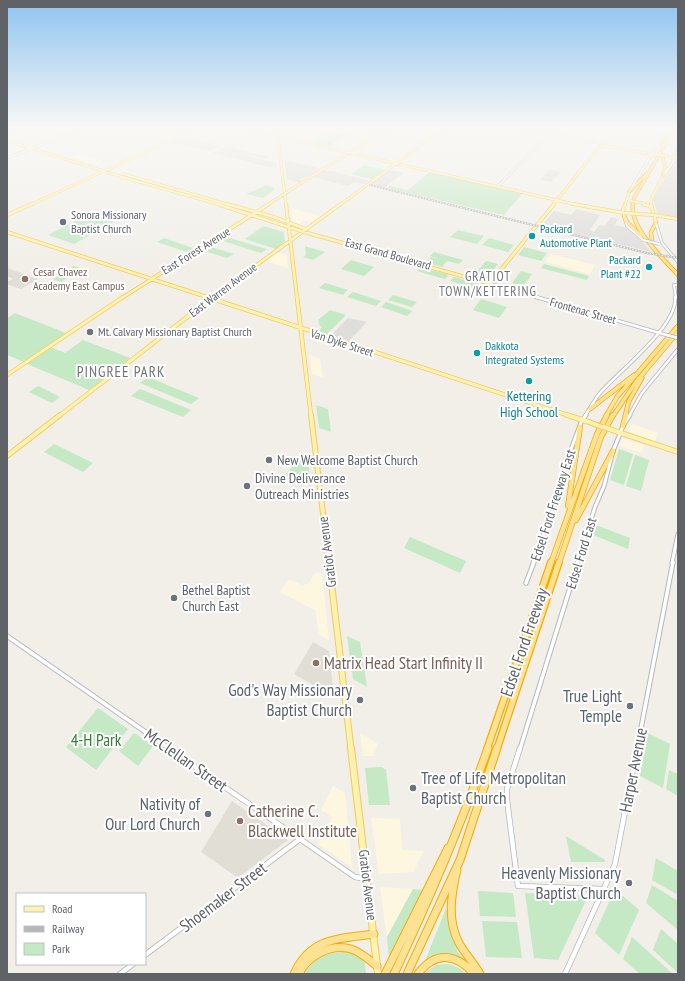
<svg xmlns="http://www.w3.org/2000/svg" width="685" height="981" viewBox="0 0 685 981" font-family="'PT Sans Narrow',sans-serif">
<style>
.commercial{fill:#fef7e0}
.industrial{fill:#e0deda}
.education{fill:#e1ded6}
.green{fill:#c5e8c5}
.lines{fill:none;stroke-linecap:round;stroke-linejoin:round}
.minor-far5-casing{stroke:#b5b8bc;stroke-width:2.5}
.minor-far4-casing{stroke:#b5b8bc;stroke-width:3.5}
.minor-far3-casing{stroke:#b5b8bc;stroke-width:4}
.minor-far2-casing{stroke:#b5b8bc;stroke-width:5}
.minor-far1-casing{stroke:#b5b8bc;stroke-width:5.5}
.minor-casing{stroke:#b5b8bc;stroke-width:6}
.major-far5-casing{stroke:#f2c960;stroke-width:3}
.major-far4-casing{stroke:#f2c960;stroke-width:4}
.major-far3-casing{stroke:#f2c960;stroke-width:4.5}
.major-far2-casing{stroke:#f2c960;stroke-width:6}
.major-far1-casing{stroke:#f2c960;stroke-width:7}
.major-casing{stroke:#f2c960;stroke-width:8}
.highway-far5-casing{stroke:#f9ab00;stroke-width:3.5}
.highway-far4-casing{stroke:#f9ab00;stroke-width:4.5}
.highway-far3-casing{stroke:#f9ab00;stroke-width:5}
.highway-far2-casing{stroke:#f9ab00;stroke-width:6}
.highway-far1-casing{stroke:#f9ab00;stroke-width:8}
.highway-casing{stroke:#f9ab00;stroke-width:9}
.minor-far5{stroke:#fff;stroke-width:1.5}
.minor-far4{stroke:#fff;stroke-width:2}
.minor-far3{stroke:#fff;stroke-width:2.5}
.minor-far2{stroke:#fff;stroke-width:3}
.minor-far1{stroke:#fff;stroke-width:3.5}
.minor{stroke:#fff;stroke-width:4.5}
.major-far5{stroke:#fff2af;stroke-width:2}
.major-far4{stroke:#fff2af;stroke-width:2.5}
.major-far3{stroke:#fff2af;stroke-width:3}
.major-far2{stroke:#fff2af;stroke-width:4}
.major-far1{stroke:#fff2af;stroke-width:5}
.major{stroke:#fff2af;stroke-width:6}
.highway-far5{stroke:#fde293;stroke-width:2.5}
.highway-far4{stroke:#fde293;stroke-width:3}
.highway-far3{stroke:#fde293;stroke-width:3.5}
.highway-far2{stroke:#fde293;stroke-width:4.5}
.highway-far1{stroke:#fde293;stroke-width:5.5}
.highway{stroke:#fde293;stroke-width:7}
.rail-casing{stroke:#b6b7b8;stroke-width:2}
.rail{stroke:#fff;stroke-width:1;stroke-dasharray:1.5;stroke-linecap:butt}
.minor-bridge-far1-casing{stroke:#b5b8bc;stroke-width:3.5;stroke-linecap:butt}
.minor-bridge-casing{stroke:#b5b8bc;stroke-width:4;stroke-linecap:butt}
.major-bridge-far2-casing{stroke:#f2c960;stroke-width:3;stroke-linecap:butt}
.major-bridge-far1-casing{stroke:#f2c960;stroke-width:4;stroke-linecap:butt}
.major-bridge-casing{stroke:#f2c960;stroke-width:6;stroke-linecap:butt}
.minor-bridge-far1{stroke:#fff;stroke-width:2}
.minor-bridge{stroke:#fff;stroke-width:2.5}
.major-bridge-far2{stroke:#fff2af;stroke-width:2}
.major-bridge-far1{stroke:#fff2af;stroke-width:2.5}
.major-bridge{stroke:#fff2af;stroke-width:4}
.worship-dot{fill:#6b7280;stroke:#fff;stroke-width:1.5}
.culture-dot{fill:#0f9aa8;stroke:#fff;stroke-width:1.5}
.education-dot{fill:#8d6e63;stroke:#fff;stroke-width:1.5}
.labels{text-anchor:middle;stroke-width:4;stroke-linejoin:round;paint-order:stroke}
.far-worship-label{font-size:12px;fill:#5b616d;stroke:#fff;text-anchor:start}
.far-culture-label{font-size:12px;fill:#0d838f;stroke:#fff;text-anchor:start}
.far-street-label{font-size:12px;fill:#5f6368;stroke:#fff}
.far-education-label{font-size:12px;fill:#785e54;stroke:#fff;text-anchor:start}
.far-neighbourhood-label{font-size:13px;letter-spacing:1px;fill:#70757a;stroke:#fff}
.culture-label{font-size:14px;fill:#0d838f;stroke:#fff}
.worship-label{font-size:14px;fill:#5b616d;stroke:#fff;text-anchor:start}
.street-label{font-size:14px;fill:#5f6368;stroke:#fff}
.neighbourhood-label{font-size:15px;letter-spacing:1px;fill:#70757a;stroke:#fff}
.near-street-label{font-size:17px;fill:#5f6368;stroke:#fff}
.near-education-label{font-size:17px;fill:#785e54;stroke:#fff;text-anchor:start}
.near-worship-label{font-size:17px;fill:#5b616d;stroke:#fff;text-anchor:end}
.near-park-label{font-size:17px;fill:#348238;stroke:#fff}
</style>
<rect width="100%" height="100%" fill="#f1efe8"/>
<path class="commercial" d="M78,154L104,161L97,165L70,157Z
M291,208L320,216L312,222L305,220L298,224L292,222Z
M277,252L287,255L288,268L265,261Z
M551,254L595,265L590,274L545,262Z
M310,355L320,359L323,378L312,374Z
M632,424L658,433L655,441L629,432Z
M622,438L644,445L642,453L620,446Z
M316,572L322,574L329,640L319,634L315,610L280,592L289,579L303,586L305,584L307,585Z
M360,733L378,744L373,756H363Z
M333,786L345,793L352,868L318,844L332,817L321,810Z
M371,818L400,819L402,850L424,851L413,872L379,874Z
M381,887L413,889L387,937L380,888Z"/>
<path class="industrial" d="M184,136L202,141L223,146L207,151L170,142Z
M226,146L270,157L265,159L233,152L276,163L277,169L212,153Z
M678,158V218L658,214L653,200L673,163Z
M284,160L322,169L300,180L302,181L300,183L287,179Z
M550,169L561,172L551,182L540,180Z
M325,170L347,175L370,181L364,184L354,182L348,186L313,177Z
M389,170L403,173L384,188L369,185Z
M576,209L600,215L590,230L594,232L599,225L605,226L611,217L618,219L615,225L628,228L652,252L541,226L554,211L572,215Z
M348,318L367,322L348,342L330,336Z"/>
<path class="education" d="M7,268L38,279L21,289L7,284V282L13,279L7,276Z
M313,642L329,651L334,697L294,674Z
M232,801L288,840L238,878L201,852Z"/>
<path class="green" d="M331,130L349,134L327,147L308,143Z
M364,165L385,170L372,179L351,174Z
M430,172L523,193L504,215L387,188L390,186L408,190Z
M266,185L273,187L274,190L263,198L246,194C253,190 260,189 266,185Z
M89,214L114,222L74,244L48,235Z
M263,226L284,232L285,242L276,249L245,239Z
M458,230L484,236L477,244L450,237Z
M223,236L267,249L261,253L217,239Z
M164,238L196,249L190,253L157,242Z
M489,238L514,245L508,252L482,245Z
M208,246L234,254L227,258L201,250Z
M305,246L325,252L313,260L303,257L306,255Z
M524,247L547,253L541,261L518,255Z
M434,252L463,260L459,264L447,261L442,267L426,262L431,257L442,260L430,256Z
M351,260L374,267L364,276L341,269Z
M486,261L498,264L486,279L473,276Z
M544,264L589,276L587,280L541,268Z
M74,266L82,269L61,282L53,279Z
M421,267L449,275L445,279L417,271Z
M521,271L532,274L523,286L512,283Z
M454,277L482,285L479,289L450,281Z
M325,283L348,290L343,295L319,288Z
M353,292L381,301L376,306L347,297Z
M393,295L417,302L412,307L388,300Z
M481,299L507,307L499,318L473,310Z
M386,302L412,311L407,316L381,307Z
M330,310L346,315L326,335L318,332L322,327L320,326L318,320Z
M15,313L66,333L24,362L7,355V318Z
M83,340L130,358L89,390L27,364L51,347L65,353Z
M148,377L199,398L191,404L140,383Z
M38,386L60,397L52,403L29,392Z
M140,389L191,410L183,417L131,396Z
M316,405L328,409L331,432L319,428Z
M54,444L93,463L83,472L44,452Z
M619,449L633,454L624,485L610,480Z
M635,455L649,460L641,491L626,486Z
M304,457L308,459L311,485L310,486L285,475L293,466L296,467Z
M596,525L630,538L628,549L593,535Z
M410,537L466,561L460,573L404,548Z
M347,636L360,642L367,687L353,679Z
M98,708L128,729L96,770L66,747Z
M134,733L153,746L138,766L119,751Z
M648,733L670,744L663,788L640,776Z
M382,767L386,770L390,805H369L365,768Z
M669,770L678,774V796L666,789Z
M566,836L605,860V862H571Z
M656,858L678,871V895L652,880Z
M652,885L678,901V930L646,903Z
M413,889L424,890L389,958L387,937Z
M615,889L639,910L619,955L595,933Z
M478,891L513,893L516,917L480,916Z
M525,893L588,896L558,960L534,958Z
M447,906C449,923 450,934 458,951L454,947L468,965L459,959L426,962L425,961Z
M482,921L517,922L522,958L486,957Z
M661,929L678,944V973L653,950Z
M632,937L673,974H640L623,959Z
M359,950L364,953L366,974H304C320,950 333,954 359,950Z
M449,964L461,969L466,974H424L436,965Z"/>
<g class="lines">
<g class="minor-far5-casing">
<path id="minor-far5" d="M518,129L603,144
M7,133L18,129
M7,158L82,129
M663,176L675,159
M498,186L555,129
M629,192L667,129"/>
</g>
<g class="minor-far4-casing">
<path id="minor-far4" d="M624,216L627,226L643,240
M656,223L662,243L678,262
M488,283L540,298
M676,298L674,285H678"/>
</g>
<g class="minor-far3-casing">
<path id="minor-far3" d="M536,297L663,334
M585,416C590,408 595,399 600,393C618,372 679,325 675,297
M629,416L642,393L678,349"/>
</g>
<g class="minor-far2-casing">
<path id="minor-far2" d="M533,563L554,507L567,460L582,420L586,415
M577,563L595,507L604,486L613,451L623,426L630,415
M672,563L678,534"/>
</g>
<g class="minor-far1-casing">
<path id="minor-far1" d="M526,583L534,562
M7,636L170,749
M520,749L578,562
M637,749L673,562"/>
</g>
<g class="minor-casing">
<path id="minor" d="M168,748L355,877L366,879
M520,748L507,789V800L518,886L603,889
M145,955L300,839
M120,974L133,964
M565,974L615,864L637,748"/>
</g>
<g class="major-far5-casing">
<path id="major-far5" d="M245,129L578,205
M277,129L286,205
M7,141L129,179L221,205
M668,157L675,159L678,156
M674,157L678,149
M123,174L230,205
M643,204L644,205
M30,205L196,129
M267,205L386,129
M340,205L443,129
M553,205L598,148L605,146L656,155
M625,205L629,192
M651,205V200L663,176"/>
</g>
<g class="major-far4-casing">
<path id="major-far4" d="M217,204L304,232L487,283L491,282L554,204
M227,204L274,217L306,229
M286,204L297,298
M573,204L624,213
M643,204L651,207
M651,204L656,223
M7,215L32,204
M624,215L623,210L625,204
M654,215L678,219
M7,232L210,298
M122,298L269,204
M211,298L341,204"/>
</g>
<g class="major-far3-casing">
<path id="major-far3" d="M207,297L570,416
M297,297L311,416
M7,375L123,297
M59,416L213,297"/>
</g>
<g class="major-far2-casing">
<path id="major-far2" d="M311,415L329,563
M567,415L589,422
M615,431L678,452
M7,456L60,415"/>
</g>
<g class="major-far1-casing">
<path id="major-far1" d="M329,562L351,749"/>
</g>
<g class="major-casing">
<path id="major" d="M351,748L378,974"/>
</g>
<g class="highway-far5-casing">
<path id="highway-far5" d="M663,148L662,142L665,132
M662,154L665,168L663,176
M629,192L647,173
M633,205L634,198L674,129"/>
</g>
<g class="highway-far4-casing">
<path id="highway-far4" d="M633,204C629,228 663,258 678,275
M624,216L627,222L641,236
M652,242L651,232L656,223"/>
</g>
<g class="highway-far3-casing">
<path id="highway-far3" d="M590,409L634,375
M606,416L617,397L678,326
M613,416L636,382L678,332
M625,416L629,401L642,378"/>
</g>
<g class="highway-far2-casing">
<path id="highway-far2" d="M623,426L626,415
M568,506L580,427
M576,520L613,451
M551,563L597,434L607,415
M559,563L601,437L613,415"/>
</g>
<g class="highway-far1-casing">
<path id="highway-far1" d="M487,749L551,562
M497,749L559,562"/>
</g>
<g class="highway-casing">
<path id="highway" d="M457,870C451,895 447,920 459,943C465,954 474,963 480,974
M294,974C311,937 338,939 374,934
M299,974C307,956 331,943 351,949C361,952 369,960 377,966
M385,974L448,848
M394,974C429,900 461,825 488,748
M407,974L460,860L497,748
M418,974C435,951 456,953 474,974"/>
</g>
<use href="#minor-far5" class="minor-far5"/>
<use href="#minor-far4" class="minor-far4"/>
<use href="#minor-far3" class="minor-far3"/>
<use href="#minor-far2" class="minor-far2"/>
<use href="#minor-far1" class="minor-far1"/>
<use href="#minor" class="minor"/>
<use href="#major-far5" class="major-far5"/>
<use href="#major-far4" class="major-far4"/>
<use href="#major-far3" class="major-far3"/>
<use href="#major-far2" class="major-far2"/>
<use href="#major-far1" class="major-far1"/>
<use href="#major" class="major"/>
<use href="#highway-far5" class="highway-far5"/>
<use href="#highway-far4" class="highway-far4"/>
<use href="#highway-far3" class="highway-far3"/>
<use href="#highway-far2" class="highway-far2"/>
<use href="#highway-far1" class="highway-far1"/>
<use href="#highway" class="highway"/>
<g class="rail-casing">
<path id="rail" d="M370,185L647,253L678,258"/>
</g>
<use href="#rail" class="rail"/>
<g class="minor-bridge-far1-casing">
<path id="minor-bridge-far1" d="M643,240L659,244"/>
</g>
<g class="minor-bridge-casing">
<path id="minor-bridge" d="M663,334L678,338"/>
</g>
<g class="major-bridge-far2-casing">
<path id="major-bridge-far2" d="M656,154L669,157
M630,201L643,203"/>
</g>
<g class="major-bridge-far1-casing">
<path id="major-bridge-far1" d="M624,213L654,215"/>
</g>
<g class="major-bridge-casing">
<path id="major-bridge" d="M589,422L602,427
M604,427L615,431"/>
</g>
<use href="#minor-bridge-far1" class="minor-bridge-far1"/>
<use href="#minor-bridge" class="minor-bridge"/>
<use href="#major-bridge-far2" class="major-bridge-far2"/>
<use href="#major-bridge-far1" class="major-bridge-far1"/>
<use href="#major-bridge" class="major-bridge"/>
</g>
<linearGradient id="sky" x2="0" y2="1"><stop stop-color="#8fc3f1"/><stop offset="0.48" stop-color="#f9f8f5"/><stop offset="1" stop-color="#f9f8f5" stop-opacity="0"/></linearGradient>
<rect width="685" height="267" fill="url(#sky)"/>
<g class="worship-dot">
<circle cx="63" cy="222" r="4"/>
<circle cx="90" cy="332" r="4"/>
<circle cx="269" cy="460" r="4"/>
<circle cx="247" cy="486" r="4"/>
<circle cx="174" cy="598" r="4"/>
<circle cx="360" cy="700" r="4"/>
<circle cx="630" cy="706" r="4"/>
<circle cx="413" cy="788" r="4"/>
<circle cx="208" cy="814" r="4"/>
<circle cx="629" cy="883" r="4"/>
</g>
<g class="culture-dot">
<circle cx="532" cy="236" r="4"/>
<circle cx="649" cy="267" r="4"/>
<circle cx="477" cy="353" r="4"/>
<circle cx="529" cy="381" r="4"/>
</g>
<g class="education-dot">
<circle cx="25" cy="279" r="4"/>
<circle cx="316" cy="663" r="4"/>
<circle cx="240" cy="821" r="4"/>
</g>
<g class="labels">
<g class="far-worship-label">
<text x="71" y="219">Sonora Missionary<tspan x="71" dy="14">Baptist Church</tspan></text>
<text x="98" y="336">Mt. Calvary Missionary Baptist Church</text>
</g>
<g class="far-culture-label">
<text x="540" y="233">Packard<tspan x="540" dy="14">Automotive Plant</tspan></text>
<text x="641" y="264" text-anchor="end">Packard<tspan x="641" dy="14">Plant #22</tspan></text>
<text x="485" y="350">Dakkota<tspan x="485" dy="14">Integrated Systems</tspan></text>
</g>
<g class="far-street-label">
<text transform="translate(196 251) rotate(-32)" y="4">East Forest Avenue</text>
<text transform="translate(388 254) rotate(16)" y="4">East Grand Boulevard</text>
<text transform="translate(223 290) rotate(-37)" y="4">East Warren Avenue</text>
<text transform="translate(583 311) rotate(16)" y="4">Frontenac Street</text>
<text transform="translate(342 343) rotate(18)" y="4">Van Dyke Street</text>
</g>
<g class="far-education-label">
<text x="33" y="276">Cesar Chavez<tspan x="33" dy="14">Academy East Campus</tspan></text>
</g>
<g class="far-neighbourhood-label">
<text x="488" y="281">GRATIOT<tspan x="488" dy="15">TOWN/KETTERING</tspan></text>
</g>
<g class="culture-label">
<text x="529" y="401">Kettering<tspan x="529" dy="16">High School</tspan></text>
</g>
<g class="worship-label">
<text x="277" y="465">New Welcome Baptist Church</text>
<text x="255" y="483">Divine Deliverance<tspan x="255" dy="16">Outreach Ministries</tspan></text>
<text x="182" y="595">Bethel Baptist<tspan x="182" dy="16">Church East</tspan></text>
</g>
<g class="street-label">
<text transform="translate(553 505) rotate(-72)" y="5">Edsel Ford Freeway East</text>
<text transform="translate(327 552) rotate(-97)" y="5">Gratiot Avenue</text>
<text transform="translate(581 553) rotate(-73)" y="5">Edsel Ford East</text>
<text transform="translate(368 885) rotate(83)" y="5">Gratiot Avenue</text>
</g>
<g class="neighbourhood-label">
<text x="121" y="377">PINGREE PARK</text>
</g>
<g class="near-street-label">
<text transform="translate(524 642) rotate(-71)" y="6">Edsel Ford Freeway</text>
<text transform="translate(186 760) rotate(35)" y="6">McClellan Street</text>
<text transform="translate(633 770) rotate(-79)" y="6">Harper Avenue</text>
<text transform="translate(223 897) rotate(-37)" y="6">Shoemaker Street</text>
</g>
<g class="near-education-label">
<text x="324" y="669">Matrix Head Start Infinity II</text>
<text x="248" y="817">Catherine C.<tspan x="248" dy="20">Blackwell Institute</tspan></text>
</g>
<g class="near-worship-label">
<text x="352" y="696">God's Way Missionary<tspan x="352" dy="20">Baptist Church</tspan></text>
<text x="622" y="702">True Light<tspan x="622" dy="20">Temple</tspan></text>
<text x="421" y="784" text-anchor="start">Tree of Life Metropolitan<tspan x="421" dy="20">Baptist Church</tspan></text>
<text x="200" y="810">Nativity of<tspan x="200" dy="20">Our Lord Church</tspan></text>
<text x="621" y="879">Heavenly Missionary<tspan x="621" dy="20">Baptist Church</tspan></text>
</g>
<g class="near-park-label">
<text x="96" y="746">4-H Park</text>
</g>
</g>
<rect width="685" height="981" fill="none" stroke="#5f6368" stroke-width="16"/>
<rect x="16" y="893" width="130" height="72" fill="#ffffff" stroke="#bfc1c3"/>
<rect x="24" y="906" width="20" height="6" fill="#fff2af" stroke="#bfc1c3"/>
<text x="52" y="913" font-size="12" fill="#5f6368">Road</text>
<rect x="24" y="926" width="20" height="6" fill="#b6b7b8" stroke="#bfc1c3"/>
<text x="52" y="933" font-size="12" fill="#5f6368">Railway</text>
<rect x="24" y="943" width="20" height="12" fill="#c5e8c5" stroke="#bfc1c3"/>
<text x="52" y="953" font-size="12" fill="#5f6368">Park</text>
</svg>
